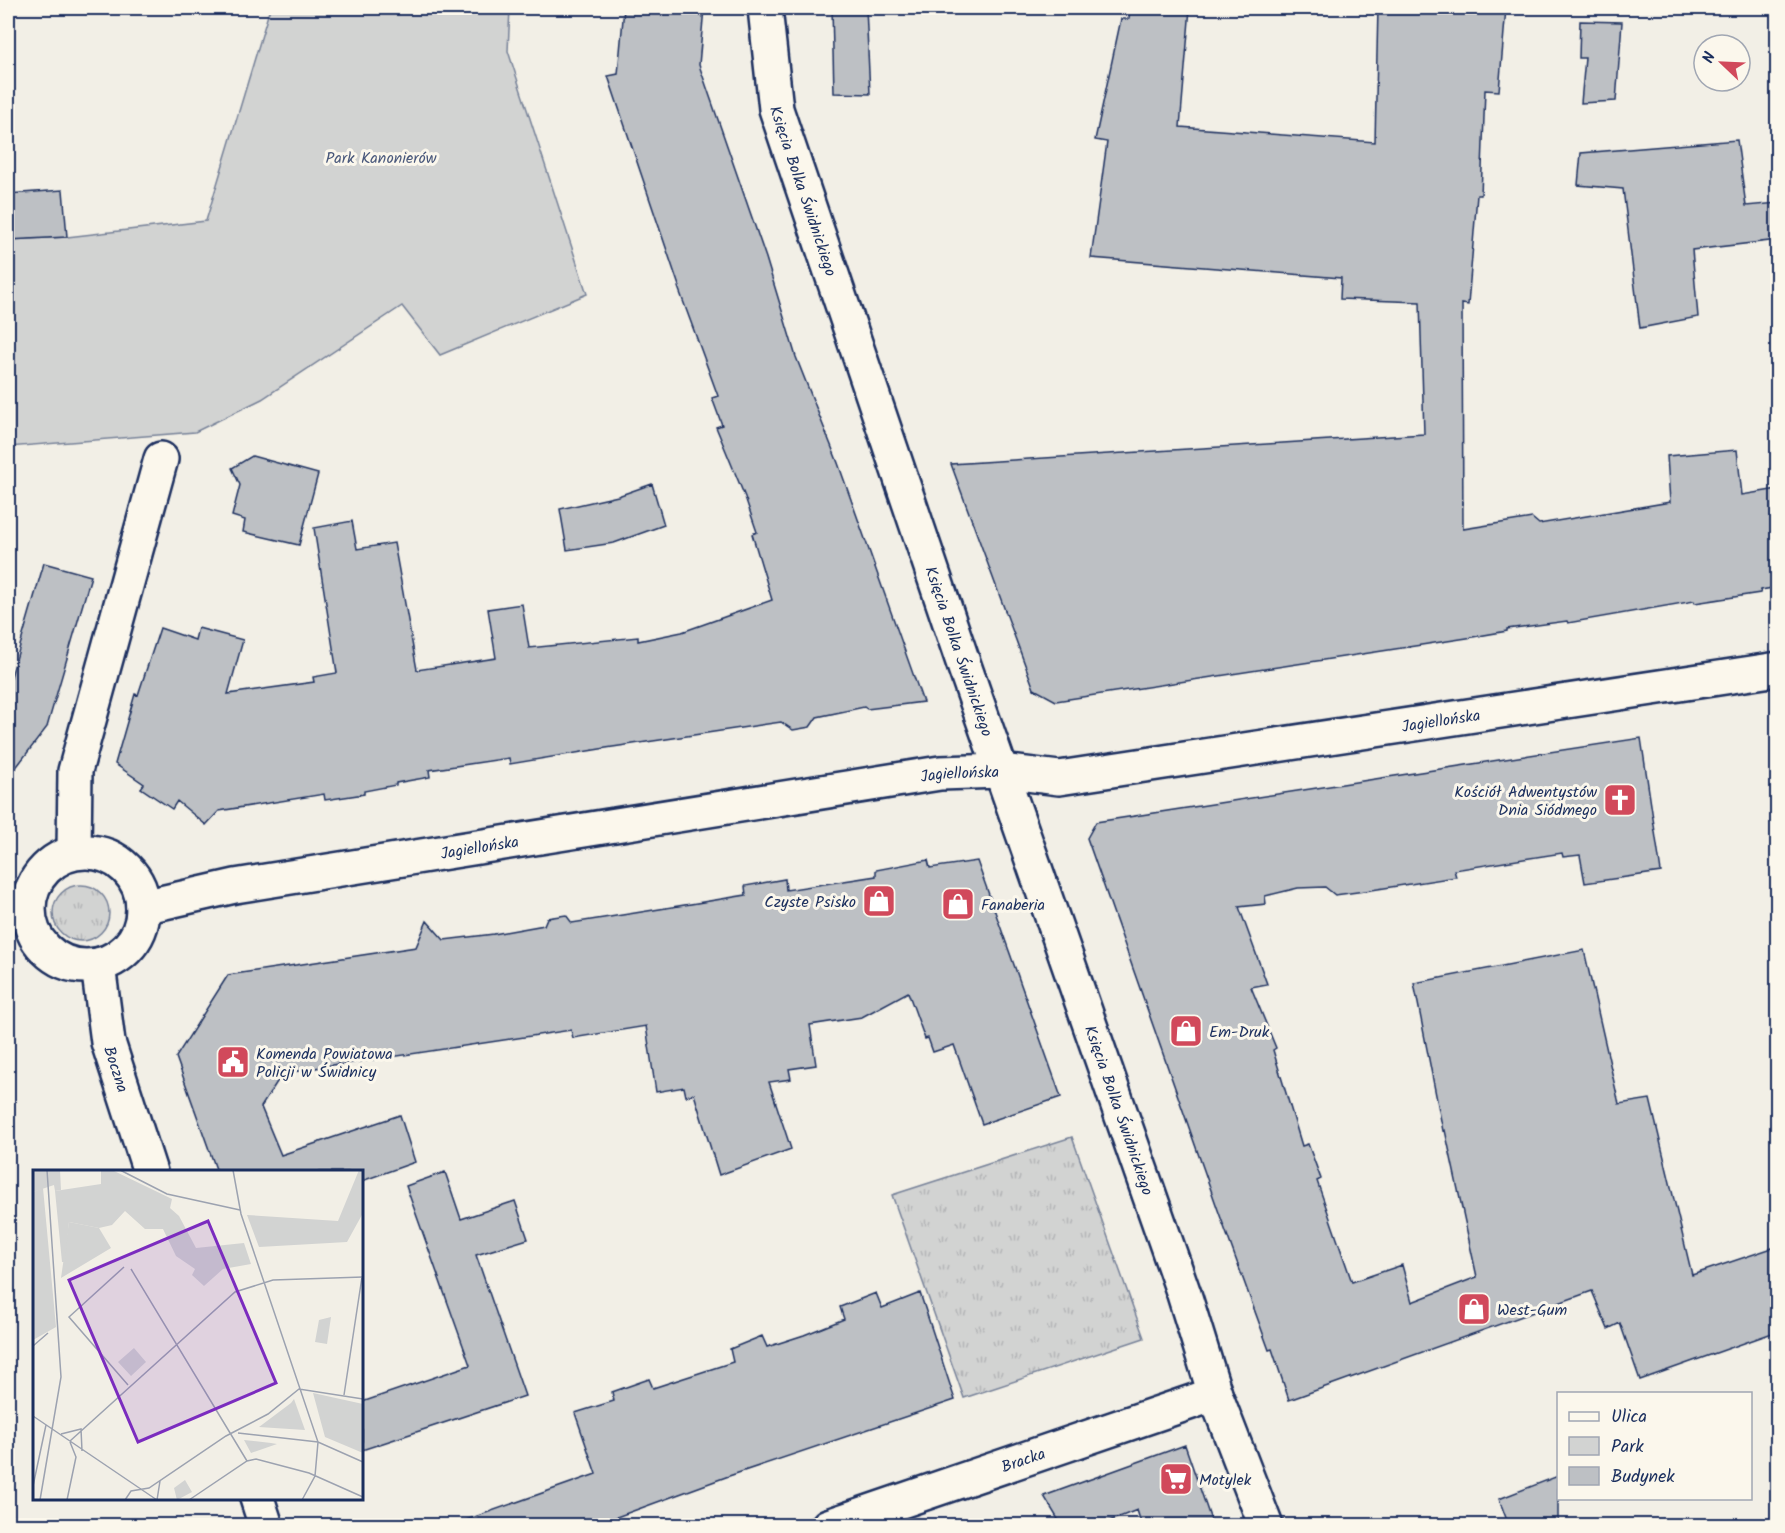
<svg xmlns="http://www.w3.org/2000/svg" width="1785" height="1533" viewBox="0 0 1785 1533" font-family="Kalam,sans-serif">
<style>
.grass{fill:url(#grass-tufts);stroke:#768198;stroke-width:1.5}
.green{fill:#d2d3d2;stroke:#768198;stroke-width:1.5}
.building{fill:#bdc0c4;stroke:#1b2f5e;stroke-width:1.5}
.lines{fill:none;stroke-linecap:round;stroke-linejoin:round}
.minor-casing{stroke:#1b2f5e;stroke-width:38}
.minor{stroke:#fbf7ec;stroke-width:33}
.labels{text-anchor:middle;stroke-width:6;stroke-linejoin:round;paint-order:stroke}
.park-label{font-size:16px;fill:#49587b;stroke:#fbf7ec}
.street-label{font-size:16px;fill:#1b2f5e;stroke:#fbf7ec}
.poi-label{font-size:16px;fill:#1b2f5e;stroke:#fbf7ec;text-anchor:start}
.inset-road{fill:none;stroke:#9ca2b0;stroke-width:1.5}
.view{fill:#7b2cbf;fill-opacity:0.15;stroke:#7b2cbf;stroke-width:3}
.inset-edge{fill:none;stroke:#1b2f5e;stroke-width:3}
</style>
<defs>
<pattern id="grass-tufts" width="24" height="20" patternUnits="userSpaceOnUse" patternTransform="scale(1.5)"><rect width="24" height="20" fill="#d2d3d2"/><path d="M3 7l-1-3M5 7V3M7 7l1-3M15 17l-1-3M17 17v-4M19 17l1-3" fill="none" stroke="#b4b5b7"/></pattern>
</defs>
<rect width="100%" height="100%" fill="#f2efe6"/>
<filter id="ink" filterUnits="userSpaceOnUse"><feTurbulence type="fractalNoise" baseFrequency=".0167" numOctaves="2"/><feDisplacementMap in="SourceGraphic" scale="12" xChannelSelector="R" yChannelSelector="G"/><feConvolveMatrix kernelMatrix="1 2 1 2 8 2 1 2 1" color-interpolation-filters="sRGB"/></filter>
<g filter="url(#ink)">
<path class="grass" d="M53 913a28 28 0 1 1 56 0a28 28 0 1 1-56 0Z
M1072,1137L1144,1338L964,1398L892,1195Z"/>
<path class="green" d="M270,8H510L508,51L587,294L440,355L402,306L262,399L195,432L8,447V240L67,237L206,221Z"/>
<path class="building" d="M624,8H704L699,65L766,258L796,357L838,463L923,702L867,709L864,707L817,717L810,727L793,730L781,722L606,748L510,764L509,758L429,770L430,777L396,783V785L364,791V794L325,800L324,794L219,811L206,825L177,801L172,809L141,788L144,784L115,764L135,694L138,695L160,628L195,640L198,628L243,640L228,694L314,682L313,677L337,673L314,528L352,521L357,549L394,543L417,670L496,658L488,609L522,604L529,648L638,637V641L682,632L772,600L752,534L757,532L745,497L716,427L722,425L712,398L718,396L678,287L679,286L608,76L618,74Z
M832,8H866L870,94L834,93Z
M1130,8H1190L1180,127L1375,142L1378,8H1506L1499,91L1485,90L1481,195H1477L1468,305L1462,304L1463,529L1532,518L1539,524L1670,502L1667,456L1737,450L1742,495L1778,489V587L1761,590L1760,593L1695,603L1694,601L1568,623L1567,621L1507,629V631L1467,638L1056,701L1034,689L951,464L1424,434L1420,302L1340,299L1341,278L1091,258L1107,142L1095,140L1121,19H1129Z
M1580,21L1622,22L1616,101L1581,103L1585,58H1579Z
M1737,140L1746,206L1778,203V240L1692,250L1698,317L1640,328L1623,189L1578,185L1581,153Z
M63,190L67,237L8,240V194Z
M252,456L318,474L299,545L243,532L245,520L232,516L240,485L232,468Z
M652,484L664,525L614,543L567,550L560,509L618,496Z
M44,563L91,576L47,727L8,778V687Z
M1641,738L1661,872L1585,883L1580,855L1563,857L1562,853L1454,870L1456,877L1365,891L1335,895L1325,887L1298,888L1265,896L1266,904L1239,907L1267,984L1251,987L1276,1048L1273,1050L1302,1146L1308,1144L1321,1179L1317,1181L1352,1282L1402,1265L1412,1302L1477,1277L1445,1130L1443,1131L1414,983L1584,950L1619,1104L1650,1099L1692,1275L1778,1246V1331L1640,1380L1620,1323L1608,1329L1592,1291L1289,1400L1272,1349L1269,1350L1218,1210L1087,838L1096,822Z
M928,860L930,868L977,861L1061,1097L982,1124L954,1045L933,1052L928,1038L925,1039L908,992L862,1017L810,1025L816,1065L789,1069L791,1079L769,1082L791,1149L719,1175L694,1094L686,1096L684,1087L656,1092L646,1026L573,1038L571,1030L338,1065V1064L282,1074L261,1107L281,1155L400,1115L415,1162L362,1181V1172H217L176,1057L228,975L416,947L427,921L444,940L494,934L544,925L547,918L566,915L572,923L635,913L746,895L745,886L785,879L786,890L876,876V870Z
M445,1172L461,1219L515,1201L528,1239L476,1255L525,1396L362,1450V1402L470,1365L406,1186Z
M876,1293L882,1308L920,1293L955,1400L726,1477L592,1526H467L466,1520L596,1474L575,1413L614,1401L612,1392L649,1379L653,1388L733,1362L730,1349L762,1336L767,1347L804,1335L844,1319L840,1307Z
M1185,1445L1213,1526H1142L1137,1510L1097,1526H1062L1044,1496Z
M1558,1476V1526H1509L1499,1499Z"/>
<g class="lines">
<g class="minor-casing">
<g id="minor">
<path id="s1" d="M765,8L776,109L965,668L1184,1294L1215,1394L1266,1526"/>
<path d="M74,852L75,771L161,459"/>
<circle cx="86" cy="909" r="57"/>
<path id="s2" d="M143,907L235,886L940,773L1001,771L1059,778L1778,669"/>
<path id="s3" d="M98,965L108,1042L150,1172"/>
<path d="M257,1498L266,1526"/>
<path id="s4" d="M828,1526L1215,1394"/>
</g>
</g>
<use href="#minor" class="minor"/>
</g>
</g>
<defs>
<g id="church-square" transform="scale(1.725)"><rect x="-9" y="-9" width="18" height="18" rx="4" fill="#d1495b" stroke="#fbf7ec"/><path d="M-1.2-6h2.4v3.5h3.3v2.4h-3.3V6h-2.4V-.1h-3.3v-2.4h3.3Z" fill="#fff"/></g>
<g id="shop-square" transform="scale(1.725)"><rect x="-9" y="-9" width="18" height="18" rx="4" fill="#d1495b" stroke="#fbf7ec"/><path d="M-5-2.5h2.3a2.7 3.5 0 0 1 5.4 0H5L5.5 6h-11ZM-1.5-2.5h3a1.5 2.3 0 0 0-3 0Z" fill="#fff"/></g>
<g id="civic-square" transform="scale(1.725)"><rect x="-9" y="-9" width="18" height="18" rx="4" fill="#d1495b" stroke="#fbf7ec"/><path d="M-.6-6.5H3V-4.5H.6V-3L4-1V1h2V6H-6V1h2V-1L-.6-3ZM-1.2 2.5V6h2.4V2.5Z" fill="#fff"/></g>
<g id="supermarket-square" transform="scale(1.725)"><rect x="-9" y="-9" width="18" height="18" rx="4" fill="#d1495b" stroke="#fbf7ec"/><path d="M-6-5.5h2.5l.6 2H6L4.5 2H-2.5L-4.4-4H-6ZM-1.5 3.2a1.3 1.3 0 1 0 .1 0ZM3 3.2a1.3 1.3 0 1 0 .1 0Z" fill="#fff"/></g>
</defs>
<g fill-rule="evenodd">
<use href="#church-square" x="1620" y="800"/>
<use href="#shop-square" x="879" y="901"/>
<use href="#shop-square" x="958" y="904"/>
<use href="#shop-square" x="1186" y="1031"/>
<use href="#civic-square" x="233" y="1062"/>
<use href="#shop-square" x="1474" y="1309"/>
<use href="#supermarket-square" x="1176" y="1479"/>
</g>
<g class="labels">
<g class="park-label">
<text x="381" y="163">Park Kanonierów</text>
</g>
<g class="street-label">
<text dy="6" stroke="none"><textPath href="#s1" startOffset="188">Księcia Bolka Świdnickiego</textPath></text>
<text dy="6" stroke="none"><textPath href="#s1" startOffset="674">Księcia Bolka Świdnickiego</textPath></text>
<text dy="6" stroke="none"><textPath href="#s2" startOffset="1314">Jagiellońska</textPath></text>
<text dy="6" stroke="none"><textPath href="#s2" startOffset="828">Jagiellońska</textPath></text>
<text dy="6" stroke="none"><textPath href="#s2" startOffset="342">Jagiellońska</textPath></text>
<text dy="6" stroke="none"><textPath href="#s3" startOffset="106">Boczna</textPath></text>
<text dy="6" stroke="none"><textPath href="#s1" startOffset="1160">Księcia Bolka Świdnickiego</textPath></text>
<text dy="6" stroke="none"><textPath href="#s4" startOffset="206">Bracka</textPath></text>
</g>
<g class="poi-label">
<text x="1597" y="797" text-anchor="end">Kościół Adwentystów<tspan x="1597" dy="18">Dnia Siódmego</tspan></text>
<text x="856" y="907" text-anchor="end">Czyste Psisko</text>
<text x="981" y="910">Fanaberia</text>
<text x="1209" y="1037">Em-Druk</text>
<text x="256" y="1059">Komenda Powiatowa<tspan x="256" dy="18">Policji w Świdnicy</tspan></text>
<text x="1497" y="1315">West-Gum</text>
<text x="1199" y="1485">Motylek</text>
</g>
</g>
<g transform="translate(33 1170)">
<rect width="330" height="330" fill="#f2efe6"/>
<path d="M0,0H27L28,20L22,21L21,15L0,22ZM36,52L66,58L78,78L28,108ZM101,178L113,192L98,206L85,192ZM280,223L330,234V283L292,267ZM261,229L272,260L226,257L258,233ZM211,270L238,273L244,274L218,283Z" fill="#d2d3d2"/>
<path d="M68,0H79L139,29L137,38L146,46L163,78L211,73L218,94L190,99L171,116L159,105L162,99L143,86L130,59H112L92,41L79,55L66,58L36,52L32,92H29L22,21L68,14ZM326,0H330V43L314,72L226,77L214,45L305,51ZM10,18L23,157L0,170V22ZM298,147L294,174L282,172L286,150ZM152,310L159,322L144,330L141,318Z" fill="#d2d3d2"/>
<path class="inset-road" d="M87,0L134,24L207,40M200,0L208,44L285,272L282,306L269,330M91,97L36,147L95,215M98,99L214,291M0,176L15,163M311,225L329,107M0,246L124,330M205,263L285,272L330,292M28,264L48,259L49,281M37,271L202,122L240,110L330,107M0,316L13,255M7,330L28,207L14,0M34,330L43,287L37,272M92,330L98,321L116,318L193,266L235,244L266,219L330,229M124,330L127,311M156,330L214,291L223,289L276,303L330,327"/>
<path class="view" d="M175,51L243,213L105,272L36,110Z"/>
<rect width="330" height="330" class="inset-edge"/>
</g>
<rect width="1785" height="1533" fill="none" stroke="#fbf7ec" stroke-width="30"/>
<rect x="15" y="15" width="1755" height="1503" fill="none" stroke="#1b2f5e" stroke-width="2" filter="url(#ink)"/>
<rect x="1557" y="1392" width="195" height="108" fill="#fbf7ec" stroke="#a1a7b3" stroke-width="1.5"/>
<rect x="1569" y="1412" width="30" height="9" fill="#fbf7ec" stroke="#a1a7b3" stroke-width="1.5"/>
<text x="1611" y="1422" font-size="18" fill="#1b2f5e">Ulica</text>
<rect x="1569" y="1437" width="30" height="18" fill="#d2d3d2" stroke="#a1a7b3" stroke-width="1.5"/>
<text x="1611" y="1452" font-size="18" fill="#1b2f5e">Park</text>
<rect x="1569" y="1467" width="30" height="18" fill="#bdc0c4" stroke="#a1a7b3" stroke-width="1.5"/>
<text x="1611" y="1482" font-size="18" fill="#1b2f5e">Budynek</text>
<g transform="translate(1722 63) rotate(293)"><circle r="28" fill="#fbf7ec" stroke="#a1a7b3" stroke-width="1.5"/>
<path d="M0-4.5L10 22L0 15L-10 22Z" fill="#d1495b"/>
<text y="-9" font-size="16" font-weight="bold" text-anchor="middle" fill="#1b2f5e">N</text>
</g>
</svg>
